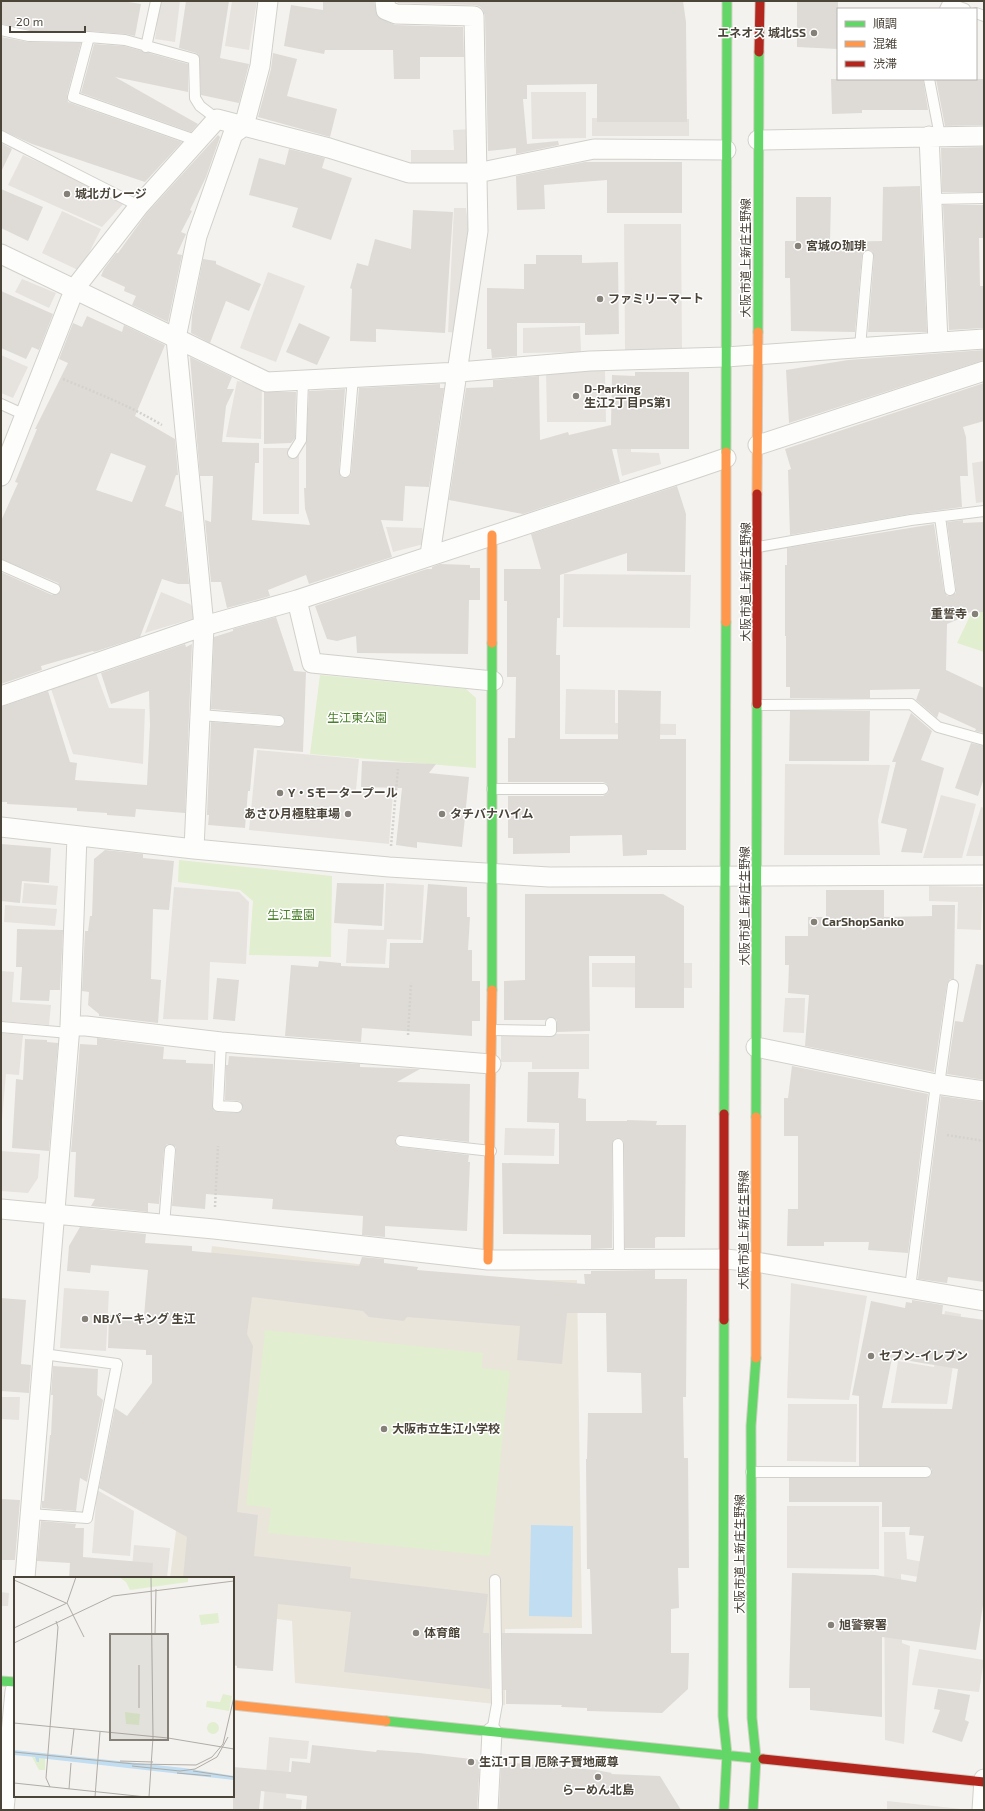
<svg xmlns="http://www.w3.org/2000/svg" width="985" height="1811" viewBox="0 0 985 1811" font-family="'Exo 2','Noto Sans JP',sans-serif">
<style>
.education{fill:#eae5da}
.green{fill:#e1eecf}
.parking{fill:#e6e3df}
.water{fill:#c0ddf1}
.building{fill:#dedbd6;fill-rule:evenodd}
.lines{fill:none;stroke-linecap:round;stroke-linejoin:round}
.lane-casing{stroke:#d2d0cb;stroke-width:12}
.street-casing{stroke:#d2d0cb;stroke-width:21}
.fast-casing{stroke:#d3cfc5;stroke-width:11}
.slow-casing{stroke:#d3cfc5;stroke-width:11}
.jam-casing{stroke:#d3cfc5;stroke-width:11}
.path{stroke:#d3d2cc;stroke-width:2.5;stroke-dasharray:2 2;stroke-linecap:butt}
.lane{stroke:#fdfdfc;stroke-width:10}
.street{stroke:#fdfdfc;stroke-width:19}
.fast{stroke:#63d668;stroke-width:9}
.slow{stroke:#ff974d;stroke-width:9}
.jam{stroke:#b3261e;stroke-width:9}
.poi-dot{fill:#868178;stroke:#fff;stroke-width:1.5}
.labels{text-anchor:middle;stroke-width:3;stroke-linejoin:round;paint-order:stroke}
.poi-label{font-size:12px;font-weight:bold;fill:#4b4439;stroke:#fff;text-anchor:start}
.street-label{font-size:12px;fill:#4b4439;stroke:#fff}
.park-label{font-size:12px;fill:#4a7f2a;stroke:#fff}
.inset-road{fill:none;stroke:#b0aca6;stroke-width:1}
.view{fill:#868178;fill-opacity:0.15;stroke:#868178;stroke-width:2}
.inset-edge{fill:none;stroke:#4b4439;stroke-width:2}
</style>
<rect width="100%" height="100%" fill="#f4f2ee"/>
<path class="education" d="M212,1246L488,1280H577L582,1628L505,1629V1705L295,1683L292,1621L233,1613V1578H170Z"/>
<path class="green" d="M979,597L984,599V652L957,643Z
M320,675L466,689L476,698V768L310,754Z
M179,860L332,876L331,957L249,955L253,901L240,890L178,882Z
M265,1330L483,1353L482,1368L510,1371L490,1556L268,1533L271,1508L246,1505Z"/>
<path class="parking" d="M160,1H180L175,42L155,39Z
M232,1H257L249,50L225,46Z
M531,92H586V138L532,139Z
M592,118L689,119V136H592Z
M472,129L473,163L411,169V150H454L453,130Z
M23,155L125,202L102,227L8,185Z
M454,208H466L470,241L456,333L448,332Z
M62,211L101,229L80,271L42,253Z
M624,224H681L682,350H625Z
M268,272L305,286L276,362L240,348Z
M22,279L56,293L49,308L15,292Z
M580,326L581,352L523,353V328Z
M1,355L28,367L13,398L1,393Z
M546,371H605L606,422H547Z
M237,381L262,385L261,439L226,437Z
M631,400V452L659,453L661,464L622,476L612,426Z
M263,448H299V514H263Z
M984,461V502L976,503L972,463Z
M386,527L422,528L424,544L393,552Z
M564,574L691,575L690,628L563,627Z
M161,592L190,604L196,611L195,618L145,633Z
M96,673L109,708L145,709L143,764L73,754L50,686Z
M566,689L615,690V723L676,724V735L565,734Z
M257,750L359,759L356,790L393,794L389,844L249,830Z
M785,764L890,765L878,820L880,855H784Z
M941,795L976,804L962,858H923Z
M981,807L984,808V856H966Z
M24,883L58,886L56,905L22,903Z
M386,883L424,885L421,940L387,939L385,964L346,963L348,929L384,930Z
M929,886L983,887L981,930L957,929L958,902L929,901Z
M174,887L239,892L249,902L246,964L210,962L208,1020L163,1019Z
M5,905L57,909L55,926L4,922Z
M592,963H692V988L592,987Z
M1,971L14,972L12,1002L51,1005L49,1025L1,1021Z
M785,998H805L804,1033L783,1032Z
M1,1033L23,1035L19,1075L6,1074L1,1131Z
M501,1034H589V1069H532V1062H501Z
M505,1128L555,1129L554,1156L504,1155Z
M1,1151L40,1154L38,1178L28,1193L1,1191Z
M791,1283L867,1296L849,1400L787,1398Z
M64,1288L109,1291L106,1351L60,1348Z
M945,1311L961,1314L947,1404L891,1403L898,1361L934,1367Z
M1,1397H20L19,1420L2,1419L1,1436Z
M788,1404H857L856,1462L787,1461Z
M97,1490L134,1511L130,1556L92,1553Z
M787,1506H879V1569L787,1568Z
M884,1532H905L907,1559L984,1573V1588L901,1574L902,1643L910,1646L904,1744L885,1740Z
M134,1545L170,1548L167,1578H131Z
M1,1592L9,1593L8,1606H1Z
M919,1649L984,1660L979,1692L912,1685Z
M269,1737L309,1741L307,1759L290,1758L286,1798L302,1800L301,1810H263Z
M887,1801L971,1810H887Z"/>
<path class="water" d="M531,1525L573,1526L572,1617L529,1616Z"/>
<path class="building" d="M1,1H122L141,4L135,36L126,34L90,31L30,30L1,24Z
M186,1H229L220,58L249,64L239,103L201,95L199,55L196,53L179,48Z
M323,1H374L378,17L395,25L463,27L464,57H420V79H394L393,50H325L324,54L284,46L291,5L323,10Z
M396,1H683L686,22L687,122H597V84L527,85V99H523L527,144L558,141L559,145L516,154V148L488,151L485,16L483,10L479,6L474,5L398,3Z
M797,1H838V49L797,47Z
M1,37L29,42L81,43L67,95L68,102L182,142L145,182L32,144L1,130Z
M94,44L124,46L188,64V92L115,77L198,124L191,132L81,93Z
M273,53L297,59L287,96L337,109L330,137L258,117L271,69Z
M831,79H923L928,110H862V113L832,114Z
M936,79H984V125L945,126Z
M218,135L220,137L206,177L190,210L192,211L181,232L186,234L177,254L182,255L168,322L132,305L136,296L124,291L125,287L101,276L104,269L116,253H118L147,213Z
M1,143L12,149L1,172Z
M984,147L983,192H942L941,148Z
M289,149L325,158L322,168L352,178L331,240L292,227L298,208L249,195L259,158L285,165Z
M585,162H682V213H607V180L544,185L545,209L517,210L516,176Z
M920,186L927,332H868L874,257L872,251L868,250L863,252L862,255L855,332L791,331L790,278H785V241H796V197H831L830,242L882,241L883,187Z
M1,189L43,207L28,241L1,228Z
M943,205H983L984,238H979L980,286H984V328L949,330Z
M413,210L453,212L445,333L376,329V342L350,341L352,289L350,288L357,263L368,266L375,239L411,249Z
M536,255H582V263L618,262L619,334L585,335V323H517V356L492,358L491,349H487V288L524,289V264H536Z
M203,259L216,261V264L261,284L249,311L226,301L210,343L191,333L192,316Z
M1,291L53,314L39,350L32,347L26,359L1,348Z
M87,316L122,332L124,325L165,345L135,416L175,439L178,475H176L165,506L182,512L189,584H178L162,579L140,637L94,652L93,651L41,666L42,670L1,684V572L52,595L58,594L61,591L60,586L58,583L1,559V521L18,483L15,482L37,429H35L68,363L59,359L73,323L82,327ZM111,453L146,466L132,502L96,490Z
M299,323L330,337L317,365L286,352Z
M984,350V360L789,423L786,370L848,360Z
M190,357L232,377L227,389H234L226,406L222,442L259,443V463H255L252,520L310,525L305,509L304,488H306V444L309,391L345,389L339,471L341,477L345,478L350,476L351,473L359,388L440,384V388H444L429,487L405,486L403,521L381,520L392,557L309,584L306,575L268,590L270,596L227,608L221,582H211L205,520L211,522L213,476H200Z
M635,372H689V449H612L620,482L523,514L449,500L466,388L493,387V380L539,376L540,440L568,432L569,435L611,425L612,375L635,376Z
M984,383V421L963,427L966,437L968,476H960L962,507L910,514L790,535L788,470L791,469L785,449Z
M264,392H296L295,438L291,443L264,444Z
M677,486L686,514L685,572L627,571V553L560,575V618H557L556,655H560V739H618V690L661,691L660,739H686V850H647V855L623,856L622,835L570,836V853L513,854V838H508V796H603L608,793L609,789L607,784L603,782H508V738H515L516,677H507V601H504V569H541L531,534Z
M963,520V523L984,522V612L959,613V619L947,624L946,670L984,688V733L975,731L976,729L939,712L937,718L916,700L920,689L870,690V698H790V687H786V636H785V565H787V548L934,524L944,591L947,596H951L956,593V589L947,522Z
M440,564L470,565V568H480V600H469L468,654L357,653L356,636L337,641L327,639L315,606L427,569H432V567Z
M276,617L294,671L306,672L303,752L254,748L250,791H248L245,828L208,825L209,815H207L211,722L279,727L284,725L285,721L283,716L279,715L211,709L214,637L233,631V629Z
M185,644L186,647L192,644L185,813L136,809L135,817L107,815V813L77,811V808L7,804V802H1V707L48,691L70,762L77,763L75,780L147,785L150,725L149,691L111,704L101,673Z
M790,711H870L869,761H789Z
M911,713L932,731L921,760L944,768L922,853L901,852L907,829L881,823L896,762H892Z
M971,743L984,746V778L978,796L955,788Z
M362,761L436,764L429,773L469,777L462,847L417,842V848L396,845L402,788L361,787Z
M1,844L51,848L49,883L22,881L20,903L1,901Z
M105,850L143,854V858L174,861L169,910L153,909L151,979L161,980L158,1023L99,1016V1014L88,1005L89,992L82,991L85,931H88L90,916H92L94,859Z
M337,883L384,884L382,926L334,923Z
M428,884L467,887V917H470L468,950H472V981H480V1021H472V1036L362,1028L361,1042L285,1036L291,965L318,967L319,961L341,963V966L389,968L390,943H423Z
M826,890H884V917L932,916V905H955L954,979H950L947,984L934,1072L805,1046L809,995L788,993L789,965H785V936H808V917H826Z
M525,894H663L684,906V1008H635V956H589L590,1031L557,1032V1020L551,1017L545,1020H504V981L525,980Z
M17,929L63,930L60,990H50L49,1001L20,1000L22,967H16Z
M976,964L984,965V1080L947,1074L955,1021L963,1022Z
M217,978L239,980L235,1021L213,1019Z
M97,1038L164,1047L163,1059L186,1060V1063L213,1064L212,1106L214,1111L218,1112L237,1113L242,1111L243,1108L240,1101L225,1100L226,1065H228L229,1056L360,1064V1067L420,1069L397,1082L470,1084L469,1142L402,1135L396,1137L395,1141L397,1146L400,1147L469,1155L468,1162H470L467,1231L385,1226V1237L362,1235L363,1216L272,1209L273,1199L206,1194L205,1209L172,1206L176,1151V1147L171,1144H167L164,1149L159,1204L148,1203V1212L91,1206L95,1199L74,1197L76,1152H71L80,1044L97,1045Z
M25,1039L47,1040V1042L58,1043L49,1151L12,1148L16,1079L23,1080Z
M792,1066L928,1094L908,1253L868,1250L869,1242H824V1246H787L788,1209H798V1136H784V1098H788Z
M528,1072H579L578,1098L586,1099V1121H627V1120L657,1121L656,1125H686L685,1237H657L655,1238V1248H625L624,1144L623,1140L618,1138L614,1139L612,1144V1248L591,1249V1235L503,1234L502,1163L559,1164V1123L527,1122Z
M941,1096L984,1102V1282L948,1277L947,1283L918,1279Z
M80,1227L146,1234L145,1243L192,1246V1251L359,1266L362,1257L384,1259V1263L418,1267L417,1270L585,1284L584,1274H591V1271L655,1270V1279H687L686,1397H683L684,1458H688L689,1568H678L679,1608L671,1609V1653H689L688,1689L662,1713L587,1711V1708L561,1707L562,1705L506,1704V1690H503L502,1633L592,1634L590,1569H587L586,1459H587L588,1413H642L641,1373L607,1372L606,1313H567L562,1364L517,1360L520,1326L407,1317L404,1321L369,1317L363,1311L252,1297L247,1334L253,1346L237,1512L258,1515L254,1556L351,1567L350,1578L488,1594L483,1633H489L490,1689L344,1672L351,1612L278,1604L273,1671L237,1668V1666L233,1665V1578H183L187,1537L99,1488L115,1408L127,1416L152,1383V1355H146V1350L108,1348L109,1315L144,1316L148,1270L91,1265L90,1273L67,1271L69,1246Z
M1,1298L26,1300L21,1364L31,1365L29,1393L1,1391Z
M912,1300L943,1305L942,1314L984,1320V1599L976,1650L882,1637V1717L810,1710V1688H789L792,1573L875,1575L916,1582L924,1536L909,1535L910,1527H882V1502H789V1478H926L931,1476L932,1469L926,1466H859V1396L852,1395L871,1301L905,1308L906,1302L912,1303ZM892,1358L958,1369L952,1409L882,1408Z
M53,1366L98,1369L97,1395L103,1400L87,1482L80,1478L76,1511L42,1508V1501H44L50,1435H51L53,1395H51Z
M1,1499L20,1500L15,1560H1Z
M41,1521L76,1524L75,1528H84L83,1557L153,1563L152,1578H69L70,1563L37,1561Z
M938,1689L970,1695L965,1720L969,1722L962,1742L932,1732L940,1710L934,1709Z
M312,1745L376,1752L377,1750L419,1753L480,1760L477,1810H306L307,1796L261,1791L259,1810H233V1767L291,1772L292,1761L310,1763Z
M501,1762L596,1770L612,1773L611,1774L660,1776L681,1810H499Z"/>
<g class="lines">
<g class="lane-casing">
<path id="lane" d="M945,9L948,3L965,9
M976,13L984,16
M1,30L29,36L89,37L125,40L194,59L195,98L200,106L217,119
M89,37L73,97L198,141
M146,47L156,1
M929,79L940,136
M1,136L139,206
M931,199L984,198
M860,347L868,256
M1,404L25,415
M293,453L301,440L303,380
M345,472L353,377
M940,517L950,590
M758,547L911,520L984,511
M1,565L55,589
M757,705L911,704L938,727L984,740
M200,715L279,721
M492,789H603
M1,1027L69,1033
M492,1030L551,1031V1023
M221,1042L218,1106L237,1107
M939,1085L953,985
M401,1141L491,1151
M618,1144L619,1260
M164,1225L170,1150
M910,1288L936,1084
M751,1472H926
M30,1514L87,1518L117,1364L43,1354
M492,1732L497,1704L495,1580"/>
</g>
<g class="street-casing">
<path id="street" d="M385,1L386,10L396,14L474,16L478,231L430,555
M929,136L938,342
M758,140L984,136
M1,254L267,382L459,372L590,361L726,357L984,339
M758,445L984,371
M1,476L75,288L139,206L217,119L329,148L409,173H477L594,149L726,150
M297,600L312,663L493,681
M1,696L204,626L297,600L688,471L726,458
M1,827L194,849L389,867L549,877L984,875
M194,849L204,626L176,338L197,236L233,134L244,126L260,66L268,1
M70,1026H86L221,1042L491,1064
M756,1047L936,1084L984,1091
M1,1209L214,1229L488,1260L725,1259L756,1262L984,1301
M25,1578L70,1026L77,836
M4,1810L15,1691
M488,1810L492,1732
M982,1810L984,1779"/>
</g>
<g class="fast-casing">
<path id="fast" d="M758,332L759,52
M726,452L727,1
M492,643V990
M724,1114L726,622
M756,1117L757,704
M724,1320L723,1716L727,1754L724,1810
M1,1681L15,1682
M386,1721L763,1759
M753,1810L756,1758L752,1718L751,1426L756,1358"/>
</g>
<g class="slow-casing">
<path id="slow" d="M757,494L758,332
M492,535V643
M726,622V452
M488,1260L492,990
M756,1358V1117
M233,1705L386,1721"/>
</g>
<g class="jam-casing">
<path id="jam" d="M759,52L760,1
M757,704V494
M724,1320V1114
M763,1759L984,1782"/>
</g>
<path class="path" d="M63,379C97,393 130,406 162,425
M391,846L398,769
M408,1035L411,983
M947,1135L984,1141
M215,1207L218,1146"/>
<use href="#lane" class="lane"/>
<use href="#street" class="street"/>
<use href="#fast" class="fast"/>
<use href="#slow" class="slow"/>
<use href="#jam" class="jam"/>
</g>
<g class="poi-dot">
<circle cx="814" cy="33" r="4"/>
<circle cx="67" cy="194" r="4"/>
<circle cx="798" cy="246" r="4"/>
<circle cx="600" cy="299" r="4"/>
<circle cx="576" cy="396" r="4"/>
<circle cx="975" cy="614" r="4"/>
<circle cx="280" cy="793" r="4"/>
<circle cx="348" cy="814" r="4"/>
<circle cx="442" cy="814" r="4"/>
<circle cx="814" cy="922" r="4"/>
<circle cx="85" cy="1319" r="4"/>
<circle cx="871" cy="1356" r="4"/>
<circle cx="384" cy="1429" r="4"/>
<circle cx="831" cy="1625" r="4"/>
<circle cx="416" cy="1633" r="4"/>
<circle cx="471" cy="1762" r="4"/>
<circle cx="598" cy="1777" r="4"/>
</g>
<g class="labels">
<g class="poi-label">
<text x="806" y="37" text-anchor="end">エネオス 城北SS</text>
<text x="75" y="198">城北ガレージ</text>
<text x="806" y="250">宮城の珈琲</text>
<text x="608" y="303">ファミリーマート</text>
<text x="584" y="393">D-Parking<tspan x="584" dy="14">生江2丁目PS第1</tspan></text>
<text x="967" y="618" text-anchor="end">重誓寺</text>
<text x="288" y="797">Y・Sモータープール</text>
<text x="340" y="818" text-anchor="end">あさひ月極駐車場</text>
<text x="450" y="818">タチバナハイム</text>
<text x="822" y="926">CarShopSanko</text>
<text x="93" y="1323">NBパーキング 生江</text>
<text x="879" y="1360">セブン-イレブン</text>
<text x="392" y="1433">大阪市立生江小学校</text>
<text x="839" y="1629">旭警察署</text>
<text x="424" y="1637">体育館</text>
<text x="479" y="1766">生江1丁目 厄除子寶地蔵尊</text>
<text x="598" y="1794" text-anchor="middle">らーめん北島</text>
</g>
<g class="street-label">
<text transform="translate(746 258) rotate(-90)" y="4">大阪市道上新庄生野線</text>
<text transform="translate(746 582) rotate(-90)" y="4">大阪市道上新庄生野線</text>
<text transform="translate(745 906) rotate(-90)" y="4">大阪市道上新庄生野線</text>
<text transform="translate(744 1230) rotate(-90)" y="4">大阪市道上新庄生野線</text>
<text transform="translate(740 1554) rotate(-90)" y="4">大阪市道上新庄生野線</text>
</g>
<g class="park-label">
<text x="357" y="722">生江東公園</text>
<text x="291" y="919">生江霊園</text>
</g>
</g>
<g transform="translate(14 1577)">
<rect width="220" height="220" fill="#f4f2ee"/>
<path d="M105,0H174V5L116,13L112,5ZM204,36L205,46L187,48L185,38ZM209,117L218,119L215,134L192,130L193,124L206,125ZM111,135L126,137L125,148L112,147ZM193 151a6 6 0 1 1 12 0a6 6 0 1 1-12 0ZM18,180L31,181V193H25Z" fill="#e1eecf"/>
<path d="M0,173L170,191L220,199V203L25,181V185H23L21,180L0,178Z" fill="#c0ddf1"/>
<path class="inset-road" d="M62,0L53,26L70,60M0,3L52,26M0,51L53,26M141,58L142,12M0,66L99,19L220,4M125,131V88M0,146L154,161L220,172M0,175L120,187L182,188L198,180L209,167L220,120M57,178L60,152M106,184L139,185M118,189L166,194L181,192L203,180L214,160M179,194L220,200M163,196L197,199M0,206L132,220M36,210L32,201L44,50L42,44M55,212L57,186M81,220L86,155M135,220L139,160L137,0"/>
<path class="view" d="M96,57H154V163H96Z"/>
<rect width="220" height="220" class="inset-edge"/>
</g>
<rect width="985" height="1811" fill="none" stroke="#4b4439" stroke-width="4"/>
<rect x="837" y="8" width="140" height="72" fill="#ffffff" stroke="#b7b4b0"/>
<rect x="845" y="21" width="20" height="6" fill="#63d668" stroke="#b7b4b0"/>
<text x="873" y="28" font-size="12" fill="#4b4439">順調</text>
<rect x="845" y="41" width="20" height="6" fill="#ff974d" stroke="#b7b4b0"/>
<text x="873" y="48" font-size="12" fill="#4b4439">混雑</text>
<rect x="845" y="61" width="20" height="6" fill="#b3261e" stroke="#b7b4b0"/>
<text x="873" y="68" font-size="12" fill="#4b4439">渋滞</text>
<path d="M10 26v6h75v-6" fill="none" stroke="#4b4439" stroke-width="2"/>
<text x="16" y="26" font-size="12" fill="#4b4439" stroke="#ffffff" stroke-width="3" paint-order="stroke">20 m</text>
</svg>
